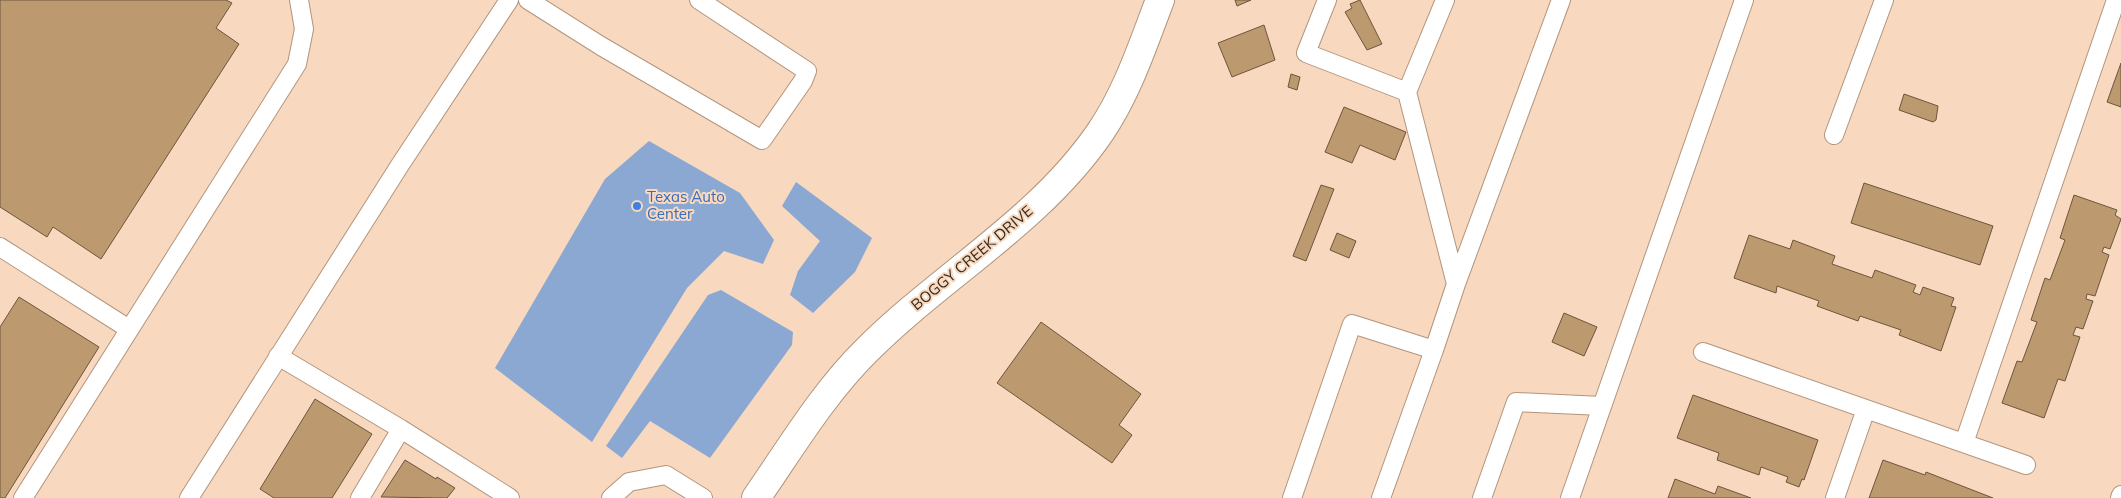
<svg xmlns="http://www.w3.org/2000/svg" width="2121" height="498" viewBox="0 0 2121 498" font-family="Mulish,sans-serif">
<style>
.water{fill:#8aa8d2}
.building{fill:#bc996f;stroke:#6c563c}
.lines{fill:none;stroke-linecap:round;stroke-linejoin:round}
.service-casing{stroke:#b2957d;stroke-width:20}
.minor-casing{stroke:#b2957d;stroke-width:30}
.service{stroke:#fff;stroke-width:18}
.minor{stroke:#fff;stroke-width:28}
.shop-dot{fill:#3f7fe0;stroke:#f8d9bf;stroke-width:2}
.labels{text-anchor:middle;stroke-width:4;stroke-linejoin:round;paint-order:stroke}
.shop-label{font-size:15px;fill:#366cbe;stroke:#f8d9bf;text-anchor:start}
.street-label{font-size:15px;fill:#33281e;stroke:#f8d9bf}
</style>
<rect width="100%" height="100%" fill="#f8d9bf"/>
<path class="water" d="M649,141L740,193L774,240L763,264L724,251L687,288L592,442L495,368L605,179Z
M796,182L872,238L855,272L813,313L790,295L798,271L820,241L782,206Z
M721,290L793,332L792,345L710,458L650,421L622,458L606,446L708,295Z"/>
<path class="building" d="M0,0H226L232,3L216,28L239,44L101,259L53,227L47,237L0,207Z
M1235,0H1251L1237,6Z
M1360,0L1382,44L1367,50L1345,12L1352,8L1350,4Z
M1264,25L1275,60L1232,77L1218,43Z
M2121,63V107L2107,102Z
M1291,74L1300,77L1297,90L1288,87Z
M1904,94L1938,106L1936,120L1933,122L1899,110Z
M1344,107L1406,132L1395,160L1360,145L1352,163L1325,152Z
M1864,183L1993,226L1980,265L1851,223Z
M1321,185L1334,189L1306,261L1293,256Z
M2074,195L2117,210L2115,215L2121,219L2110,249L2104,247L2102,252L2109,255L2095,296L2087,294L2086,299L2093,301L2083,329L2076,327L2073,335L2080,337L2065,381L2058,379L2044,418L2002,403L2017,361L2022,362L2037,322L2031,320L2045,278L2050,280L2065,240L2060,238Z
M1337,233L1356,241L1349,258L1330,250Z
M1749,235L1790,249L1793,240L1835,256L1832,264L1872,278L1875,270L1916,285L1913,292L1920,295L1923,287L1954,298L1951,306L1956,307L1941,351L1899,335L1901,330L1860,316L1858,321L1817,306L1819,301L1777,286L1776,293L1734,278Z
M19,297L99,347L5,498H0V327Z
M1564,313L1597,327L1584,356L1552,342Z
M1041,322L1141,394L1119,425L1132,435L1112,463L997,383Z
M1693,395L1818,440L1804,480L1802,479L1799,487L1786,482L1788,477L1761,467L1759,475L1717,460L1719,453L1677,438Z
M315,399L372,434L332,498H274L260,489Z
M405,460L436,479L437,477L455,488L447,498L381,497Z
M1883,460L1925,475L1926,472L1993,498H1869Z
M1675,479L1715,494L1718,486L1751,498H1668Z"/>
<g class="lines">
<g class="service-casing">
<path id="service" d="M528,0L601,46L762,140L803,81L807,71L699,0
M1327,0L1306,53L1407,92
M1834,135L1884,0
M0,247L129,329
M1456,284L1561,0
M1703,352L2026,465
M278,356L401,429L510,498
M1964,443L2116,0
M23,498L297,64L304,29L299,0
M189,498L400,165L509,0
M360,498L401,429
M611,498L629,482L666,475L703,498
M1292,498L1352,324L1434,350L1456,284L1407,92L1445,0
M1381,498L1434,350
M1482,498L1516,402L1602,406
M1570,498L1744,0
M1835,498L1866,409
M2120,498L2121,495"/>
</g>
<g class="minor-casing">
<path id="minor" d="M756,498C790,449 824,392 867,350C942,275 1041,220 1101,131C1128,91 1143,44 1160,0"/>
</g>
<use href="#service" class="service"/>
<use href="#minor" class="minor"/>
</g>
<circle class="shop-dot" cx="637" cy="206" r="5"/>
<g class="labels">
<g class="shop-label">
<text x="647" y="202">Texas Auto<tspan x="647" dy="17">Center</tspan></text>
</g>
<g class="street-label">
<text transform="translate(972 258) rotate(-40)" y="5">BOGGY CREEK DRIVE</text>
</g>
</g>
</svg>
